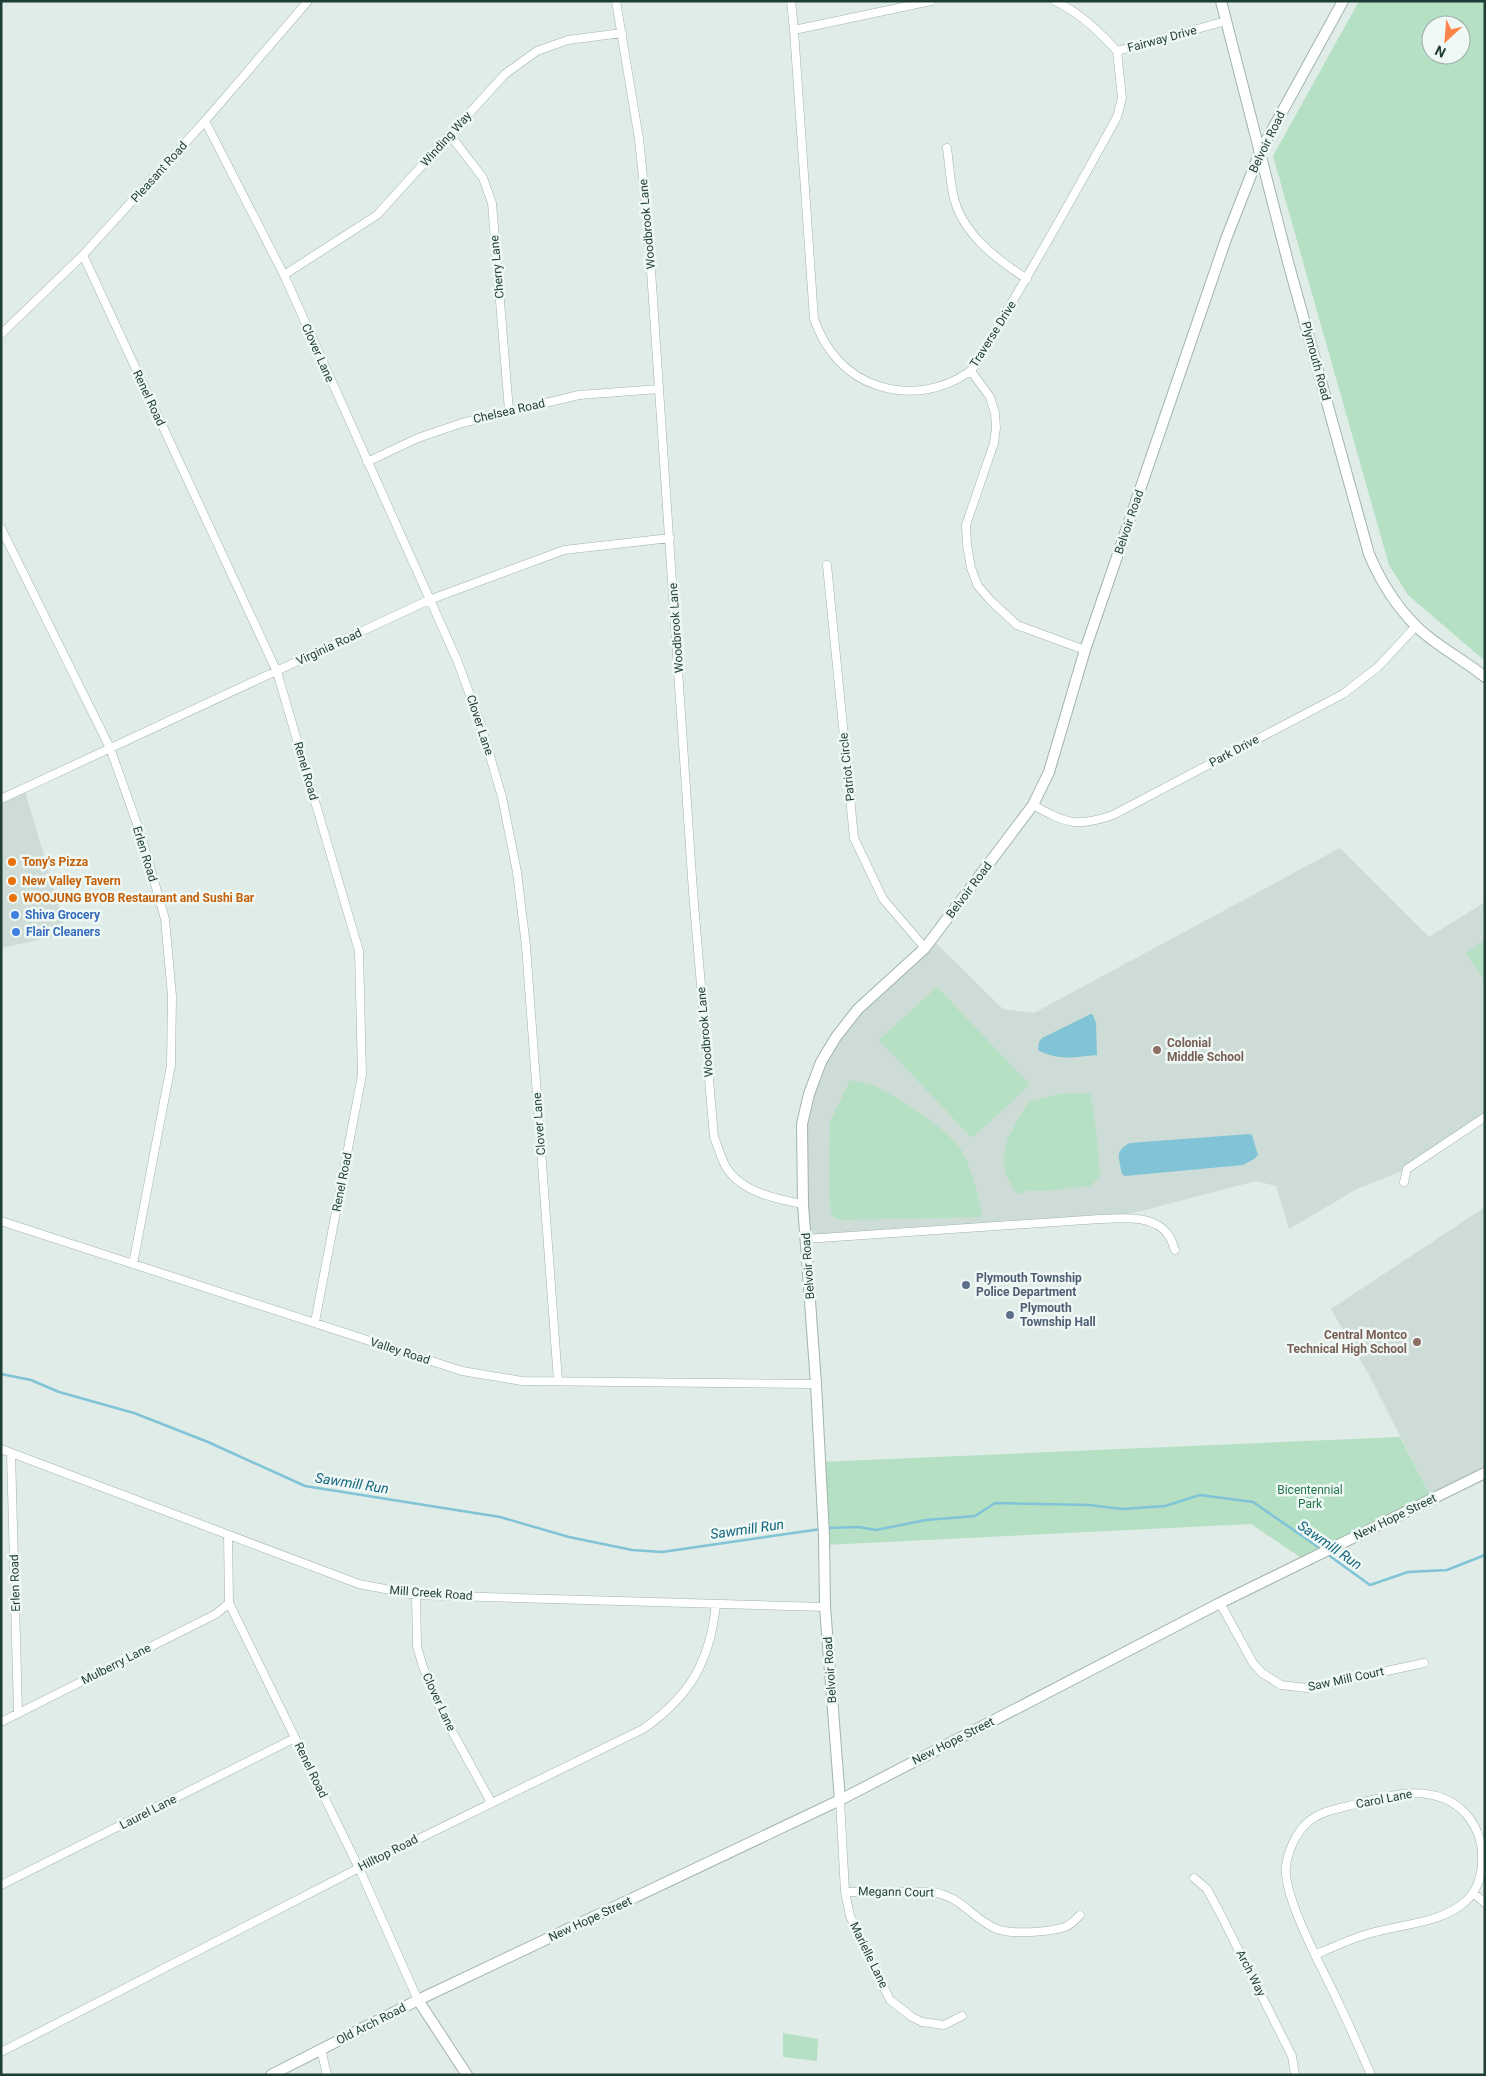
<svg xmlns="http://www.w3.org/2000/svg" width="1486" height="2076" viewBox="0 0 1486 2076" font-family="Roboto,sans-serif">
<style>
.built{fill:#cddcd6}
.green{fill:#b5e0c4;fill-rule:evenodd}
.water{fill:#81c3d7}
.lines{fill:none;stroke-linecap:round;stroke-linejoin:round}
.stream{stroke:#81c3d7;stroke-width:2.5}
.minor-casing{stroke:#a1b4af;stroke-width:9}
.tertiary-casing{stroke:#a1b4af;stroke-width:12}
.minor{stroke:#fff;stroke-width:8}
.tertiary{stroke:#fff;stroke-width:10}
.food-dot{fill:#e8710a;stroke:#eff8f4;stroke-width:2}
.shop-dot{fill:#3f7fe0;stroke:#eff8f4;stroke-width:2}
.education-dot{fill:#8d6e63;stroke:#eff8f4;stroke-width:2}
.service-dot{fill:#5c6f8a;stroke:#eff8f4;stroke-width:2}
.labels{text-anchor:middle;stroke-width:5;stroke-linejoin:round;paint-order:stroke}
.street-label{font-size:12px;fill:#1e3d37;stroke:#eff8f4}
.food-label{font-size:12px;font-weight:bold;fill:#c56008;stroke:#eff8f4;text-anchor:start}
.shop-label{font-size:12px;font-weight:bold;fill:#366cbe;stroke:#eff8f4;text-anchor:start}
.education-label{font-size:12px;font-weight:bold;fill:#785e54;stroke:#eff8f4;text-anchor:start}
.service-label{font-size:12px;font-weight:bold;fill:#4e5e75;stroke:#eff8f4;text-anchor:start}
.park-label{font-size:12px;fill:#24784b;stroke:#eff8f4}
.water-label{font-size:14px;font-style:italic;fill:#13657f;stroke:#eff8f4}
</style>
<rect width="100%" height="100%" fill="#dfece7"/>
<path class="built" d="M24,788L67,934L1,948V799Z
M1340,848L1429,937L1485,902V1117L1407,1169L1357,1189L1289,1229L1276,1186L1256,1181L1114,1218L806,1239L802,1124L836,1037L932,939L1003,1009L1034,1013Z
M1485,1207V1473L1432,1499L1369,1375L1331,1309Z"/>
<path class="green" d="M1359,1H1485V661L1408,595L1389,565L1273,156ZM1431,25H1461V55H1431Z
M1485,940V981L1466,953Z
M937,987L1030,1085L972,1138L879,1040Z
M850,1080C857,1082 866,1082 873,1085C893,1094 952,1132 962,1151C973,1172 978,1194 982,1217L840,1220L832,1216L829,1196L830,1122Z
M1090,1093L1096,1128L1100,1176L1091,1186L1044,1191L1029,1190L1017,1194C990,1155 1009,1138 1028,1102L1059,1094Z
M1400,1437L1432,1499L1306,1561L1251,1524L824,1545L820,1462Z
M783,2033L818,2039L817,2061L783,2057Z"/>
<path class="water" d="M1091,1014L1093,1015L1096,1023L1097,1055C1076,1057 1057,1061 1038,1050L1039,1042L1042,1038Z
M1249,1134L1252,1135L1258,1155L1254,1159L1243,1165L1125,1176L1122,1174C1119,1158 1114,1151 1130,1143Z"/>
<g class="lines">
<path class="stream" d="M1,1374L31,1380L59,1392L134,1413L208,1442L305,1486L500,1517L569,1537L632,1550L662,1552L821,1529
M826,1528L859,1527L876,1530L926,1520L975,1516L995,1503L1089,1505L1122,1509L1165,1506L1200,1495L1253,1502L1321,1549
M1327,1554L1370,1585L1408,1572L1447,1570L1485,1555"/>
<g class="minor-casing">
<path id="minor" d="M616,1L639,139L648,226L693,892L714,1137C718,1147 721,1158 726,1167C741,1192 776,1199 803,1204
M791,1L794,30L814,319C825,350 846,376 879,386C910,396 943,390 969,372C977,367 992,337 997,327C1039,258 1078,188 1117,117L1122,98L1117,51
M1055,1C1079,12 1099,31 1117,51L1226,21
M794,30L931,1
M205,121L284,275L457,660L480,722L502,797L517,872L526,946L558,1381
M450,135L483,178L492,203L509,411
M947,148C949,163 950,179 953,194C961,233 996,259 1027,279
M83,255L277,672L359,951L362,1075L315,1322
M284,275L377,215L505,74L537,51L568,40L622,33
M1,334L83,255L205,121L308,1
M971,371L990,397L995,413L996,428L994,443L966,525L967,545L971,568L978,586L991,601L1017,625L1085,650
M367,462L418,438L462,423L579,395L659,389
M1,528L110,748L141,835L165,919L172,996L171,1065L133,1264
M827,565L854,838L883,899L925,948
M1,799L429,600L564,550L670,538
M1033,805C1066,823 1076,828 1113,815L1343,694L1378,667L1416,626
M1404,1182L1407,1169L1485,1117
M1,1221L462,1371L522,1381L816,1384
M806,1239L1100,1219C1122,1218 1155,1214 1169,1236C1172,1240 1173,1246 1175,1250
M1,1449L359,1584L416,1595L825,1607
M11,1453L18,1713
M228,1535L229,1603L359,1868L418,2000
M416,1595L417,1646L423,1667L443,1715L491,1802
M1220,1603L1253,1663L1262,1673L1281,1685L1307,1688L1424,1663
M1,1722L216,1614L229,1603
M840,1800L845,1892L850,1916L890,2000L912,2017L922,2022L944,2025L962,2016
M1194,1878L1207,1889L1220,1913L1292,2056L1295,2075
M1,1885L295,1738
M845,1892H931C963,1896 971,1919 997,1929C1013,1935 1049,1932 1065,1927C1071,1925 1076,1919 1080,1915
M1473,1893L1485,1903
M1315,1955C1333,1947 1350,1939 1368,1934C1400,1924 1442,1924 1467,1900C1479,1889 1483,1870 1482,1855C1482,1840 1476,1826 1466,1814C1437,1782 1392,1794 1356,1804C1340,1808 1320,1811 1307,1823C1296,1833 1288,1851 1286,1866C1282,1897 1326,1975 1340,2006C1351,2029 1361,2052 1371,2075
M321,2049L327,2075
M1,2052L359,1868L643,1729C690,1696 710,1662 716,1604"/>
</g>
<g class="tertiary-casing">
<path id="tertiary" d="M1221,1L1288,262L1369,554C1380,580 1396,606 1416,626C1436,646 1463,659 1485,677
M840,1800L825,1607L824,1536L816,1384L803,1204L802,1124L809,1094L821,1062L836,1037L858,1009L925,948L1033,805L1049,772L1085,650L1226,239L1260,152L1343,1
M418,2000L467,2075
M271,2075L418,2000L840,1800L1220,1603L1485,1473"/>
</g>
<use href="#minor" class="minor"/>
<use href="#tertiary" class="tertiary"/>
</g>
<g class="food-dot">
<circle cx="12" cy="862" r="5"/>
<circle cx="12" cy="881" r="5"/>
<circle cx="13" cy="898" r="5"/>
</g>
<g class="shop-dot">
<circle cx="15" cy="915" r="5"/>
<circle cx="16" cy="932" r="5"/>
</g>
<g class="education-dot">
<circle cx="1157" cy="1050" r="5"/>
<circle cx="1417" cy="1342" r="5"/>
</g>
<g class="service-dot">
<circle cx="966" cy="1285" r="5"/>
<circle cx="1010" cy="1315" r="5"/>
</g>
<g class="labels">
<g class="street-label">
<text transform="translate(1162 39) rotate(-15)" y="4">Fairway Drive</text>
<text transform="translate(446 139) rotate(-48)" y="4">Winding Way</text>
<text transform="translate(1267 142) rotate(-64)" y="4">Belvoir Road</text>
<text transform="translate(159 172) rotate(-48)" y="4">Pleasant Road</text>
<text transform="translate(647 224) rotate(-95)" y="4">Woodbrook Lane</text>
<text transform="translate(497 267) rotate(-95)" y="4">Cherry Lane</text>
<text transform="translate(993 334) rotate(-58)" y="4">Traverse Drive</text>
<text transform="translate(318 353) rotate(66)" y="4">Clover Lane</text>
<text transform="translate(1316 361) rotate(75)" y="4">Plymouth Road</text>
<text transform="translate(149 398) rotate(65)" y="4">Renel Road</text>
<text transform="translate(509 411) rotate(-13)" y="4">Chelsea Road</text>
<text transform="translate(1129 522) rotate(-71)" y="4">Belvoir Road</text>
<text transform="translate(676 628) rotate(-94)" y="4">Woodbrook Lane</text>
<text transform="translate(329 647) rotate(-25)" y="4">Virginia Road</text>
<text transform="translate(480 725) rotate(72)" y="4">Clover Lane</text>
<text transform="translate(1234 751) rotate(-28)" y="4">Park Drive</text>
<text transform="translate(847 767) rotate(-96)" y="4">Patriot Circle</text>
<text transform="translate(306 771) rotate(74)" y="4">Renel Road</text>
<text transform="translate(145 854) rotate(73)" y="4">Erlen Road</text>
<text transform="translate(969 890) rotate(-53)" y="4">Belvoir Road</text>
<text transform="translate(705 1032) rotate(-95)" y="4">Woodbrook Lane</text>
<text transform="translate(539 1124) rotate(-94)" y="4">Clover Lane</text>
<text transform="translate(342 1182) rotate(-79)" y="4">Renel Road</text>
<text transform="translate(808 1266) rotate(-94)" y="4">Belvoir Road</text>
<text transform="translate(400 1351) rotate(18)" y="4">Valley Road</text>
<text transform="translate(1395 1517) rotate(-26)" y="4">New Hope Street</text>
<text transform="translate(15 1583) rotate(-92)" y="4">Erlen Road</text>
<text transform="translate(431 1593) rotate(4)" y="4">Mill Creek Road</text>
<text transform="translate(116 1664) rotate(-27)" y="4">Mulberry Lane</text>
<text transform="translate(830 1670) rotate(-94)" y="4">Belvoir Road</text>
<text transform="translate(1346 1679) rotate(-12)" y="4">Saw Mill Court</text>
<text transform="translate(439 1702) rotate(65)" y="4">Clover Lane</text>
<text transform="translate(953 1741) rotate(-27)" y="4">New Hope Street</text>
<text transform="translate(311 1770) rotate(64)" y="4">Renel Road</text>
<text transform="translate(1384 1799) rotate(-11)" y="4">Carol Lane</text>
<text transform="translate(148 1812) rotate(-27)" y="4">Laurel Lane</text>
<text transform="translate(388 1853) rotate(-27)" y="4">Hilltop Road</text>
<text transform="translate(896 1892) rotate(1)" y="4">Megann Court</text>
<text transform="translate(590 1919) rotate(-25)" y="4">New Hope Street</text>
<text transform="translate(869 1955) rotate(64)" y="4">Marielle Lane</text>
<text transform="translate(1251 1973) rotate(63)" y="4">Arch Way</text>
<text transform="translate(371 2024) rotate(-27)" y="4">Old Arch Road</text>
</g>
<g class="food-label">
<text x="22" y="866">Tony's Pizza</text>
<text x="22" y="885">New Valley Tavern</text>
<text x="23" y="902">WOOJUNG BYOB Restaurant and Sushi Bar</text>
</g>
<g class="shop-label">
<text x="25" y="919">Shiva Grocery</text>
<text x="26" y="936">Flair Cleaners</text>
</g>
<g class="education-label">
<text x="1167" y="1047">Colonial<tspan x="1167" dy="14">Middle School</tspan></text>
<text x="1407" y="1339" text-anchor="end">Central Montco<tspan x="1407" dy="14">Technical High School</tspan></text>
</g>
<g class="service-label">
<text x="976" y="1282">Plymouth Township<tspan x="976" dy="14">Police Department</tspan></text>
<text x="1020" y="1312">Plymouth<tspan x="1020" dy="14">Township Hall</tspan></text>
</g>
<g class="park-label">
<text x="1310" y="1494">Bicentennial<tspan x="1310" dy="14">Park</tspan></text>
</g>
<g class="water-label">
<text transform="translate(352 1483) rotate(9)" y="5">Sawmill Run</text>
<text transform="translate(747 1529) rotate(-8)" y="5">Sawmill Run</text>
<text transform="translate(1330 1545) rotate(35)" y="5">Sawmill Run</text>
</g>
</g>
<rect width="1486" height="2076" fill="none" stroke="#1e3d37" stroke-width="5"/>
<g transform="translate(1446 40) rotate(206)"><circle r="24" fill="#eff8f4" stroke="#9bada8"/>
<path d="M0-4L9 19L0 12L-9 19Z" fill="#ff844a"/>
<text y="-8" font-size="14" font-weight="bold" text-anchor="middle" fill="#1e3d37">N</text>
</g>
</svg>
